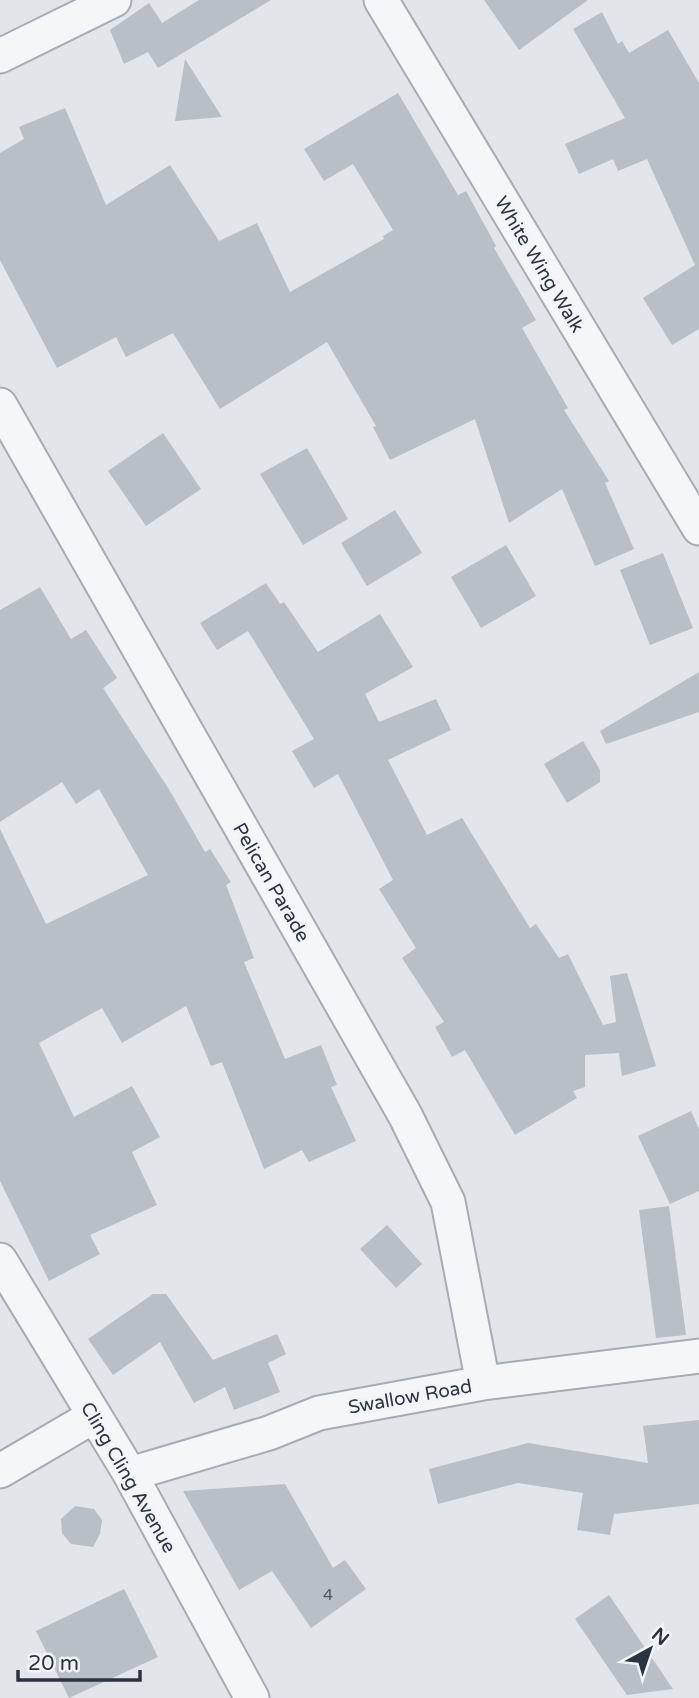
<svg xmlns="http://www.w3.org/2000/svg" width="699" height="1698" viewBox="0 0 699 1698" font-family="'Varela Round',sans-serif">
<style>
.building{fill:#b9bfc7}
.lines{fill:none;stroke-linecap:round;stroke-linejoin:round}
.street-casing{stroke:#a7acb4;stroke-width:37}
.street{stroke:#f5f6f8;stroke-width:33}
.labels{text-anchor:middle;stroke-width:6;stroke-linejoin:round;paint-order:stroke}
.number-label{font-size:16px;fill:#4e5663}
.street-label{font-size:19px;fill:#2a3342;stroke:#f2f4f7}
</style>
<rect width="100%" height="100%" fill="#e2e5ea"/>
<path class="building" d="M199,0H271L158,68L148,52L124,64L110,30L149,3L162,23Z
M484,0H588L519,50Z
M602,12L618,44L622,41L629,53L668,30L699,83V329L672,345L643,298L695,265L647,159L618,171L613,159L579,174L565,144L625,118L573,29Z
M185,59L222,117L175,121Z
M398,93L458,195L466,191L496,246L494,248L536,320L522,328L568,408L564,410L609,481L605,483L634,549L595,566L562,489L509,523L475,419L390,460L373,427L376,426L327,342L220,409L173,333L126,357L116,337L57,368L0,260V153L24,139L19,127L65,108L106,205L170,165L219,241L257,223L290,292L384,239L383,236L393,230L353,164L324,181L304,149Z
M163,433L201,489L146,526L108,471Z
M307,448L348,519L303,545L260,474Z
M395,510L422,553L367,586L341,543Z
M506,545L536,596L481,628L451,577Z
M663,553L693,628L650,645L620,570Z
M266,583L280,604L284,602L318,652L380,614L413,667L365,694L379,722L436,699L451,730L388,760L427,835L462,818L530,928L536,924L559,958L568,954L603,1025L616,1022L610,976L627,973L656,1066L622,1076L619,1053L585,1055V1087L573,1091L577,1098L515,1135L465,1050L452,1057L435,1027L444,1022L402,958L416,948L379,889L393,880L338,774L314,788L292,751L314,739L248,631L217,650L200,623Z
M40,587L71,639L86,630L117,678L103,688L170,791L205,852L210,849L231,882L226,885L254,958L244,962L285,1059L321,1045L337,1085L331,1087L356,1141L309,1162L302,1150L264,1169L222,1062L211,1066L186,1006L122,1043L102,1008L39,1043L74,1117L132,1086L160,1137L132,1152L157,1205L90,1235L100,1254L49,1281L0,1181V829L46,924L148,875L99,789L76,804L62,782L0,822V610Z
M699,672V712L606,744L600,731Z
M583,741L600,770V782L567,803L544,764Z
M691,1111L699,1129V1191L670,1204L638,1136Z
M669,1206L686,1335L656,1338L639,1210Z
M387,1225L422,1264L396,1288L360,1249Z
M153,1294H166L213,1360L277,1334L286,1354L268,1363L280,1392L234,1410L225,1387L194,1403L160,1342L113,1375L88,1339Z
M699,1420V1504L614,1514L610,1535L577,1530L583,1493L518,1483L438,1504L429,1469L528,1443L648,1463L643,1426Z
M285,1484L333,1568L345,1560L366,1589L311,1628L272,1571L239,1590L183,1491Z
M75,1506L94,1509L102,1520L100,1534L93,1547L71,1544L62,1533L61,1519Z
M124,1589L158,1657L69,1698L36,1631Z
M609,1595L673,1689L627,1695L575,1619Z"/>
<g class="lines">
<g class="street-casing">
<path id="street" d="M381,0L699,528
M0,56L114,0
M0,405L405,1115L448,1202L483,1383
M0,1260L130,1474L252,1698
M0,1471L94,1416
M130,1474L269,1433L319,1413L483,1383L699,1356"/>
</g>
<use href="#street" class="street"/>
</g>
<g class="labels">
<g class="number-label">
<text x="328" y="1600">4</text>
</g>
<g class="street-label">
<text transform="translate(540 264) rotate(59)" y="7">White Wing Walk</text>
<text transform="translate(272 882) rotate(60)" y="7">Pelican Parade</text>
<text transform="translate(410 1396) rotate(-10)" y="7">Swallow Road</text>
<text transform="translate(129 1477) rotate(60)" y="7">Cling Cling Avenue</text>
</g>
</g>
<g transform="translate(650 1649) rotate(40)" stroke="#f2f4f7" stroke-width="5" paint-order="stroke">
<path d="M0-5L12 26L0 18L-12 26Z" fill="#2a3342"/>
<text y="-10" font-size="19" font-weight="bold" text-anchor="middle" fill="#2a3342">N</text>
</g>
<path d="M18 1670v10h122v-10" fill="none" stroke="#2a3342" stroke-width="3.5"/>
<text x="28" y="1670" font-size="21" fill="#2a3342" stroke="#f2f4f7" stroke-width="5" paint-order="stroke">20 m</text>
</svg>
